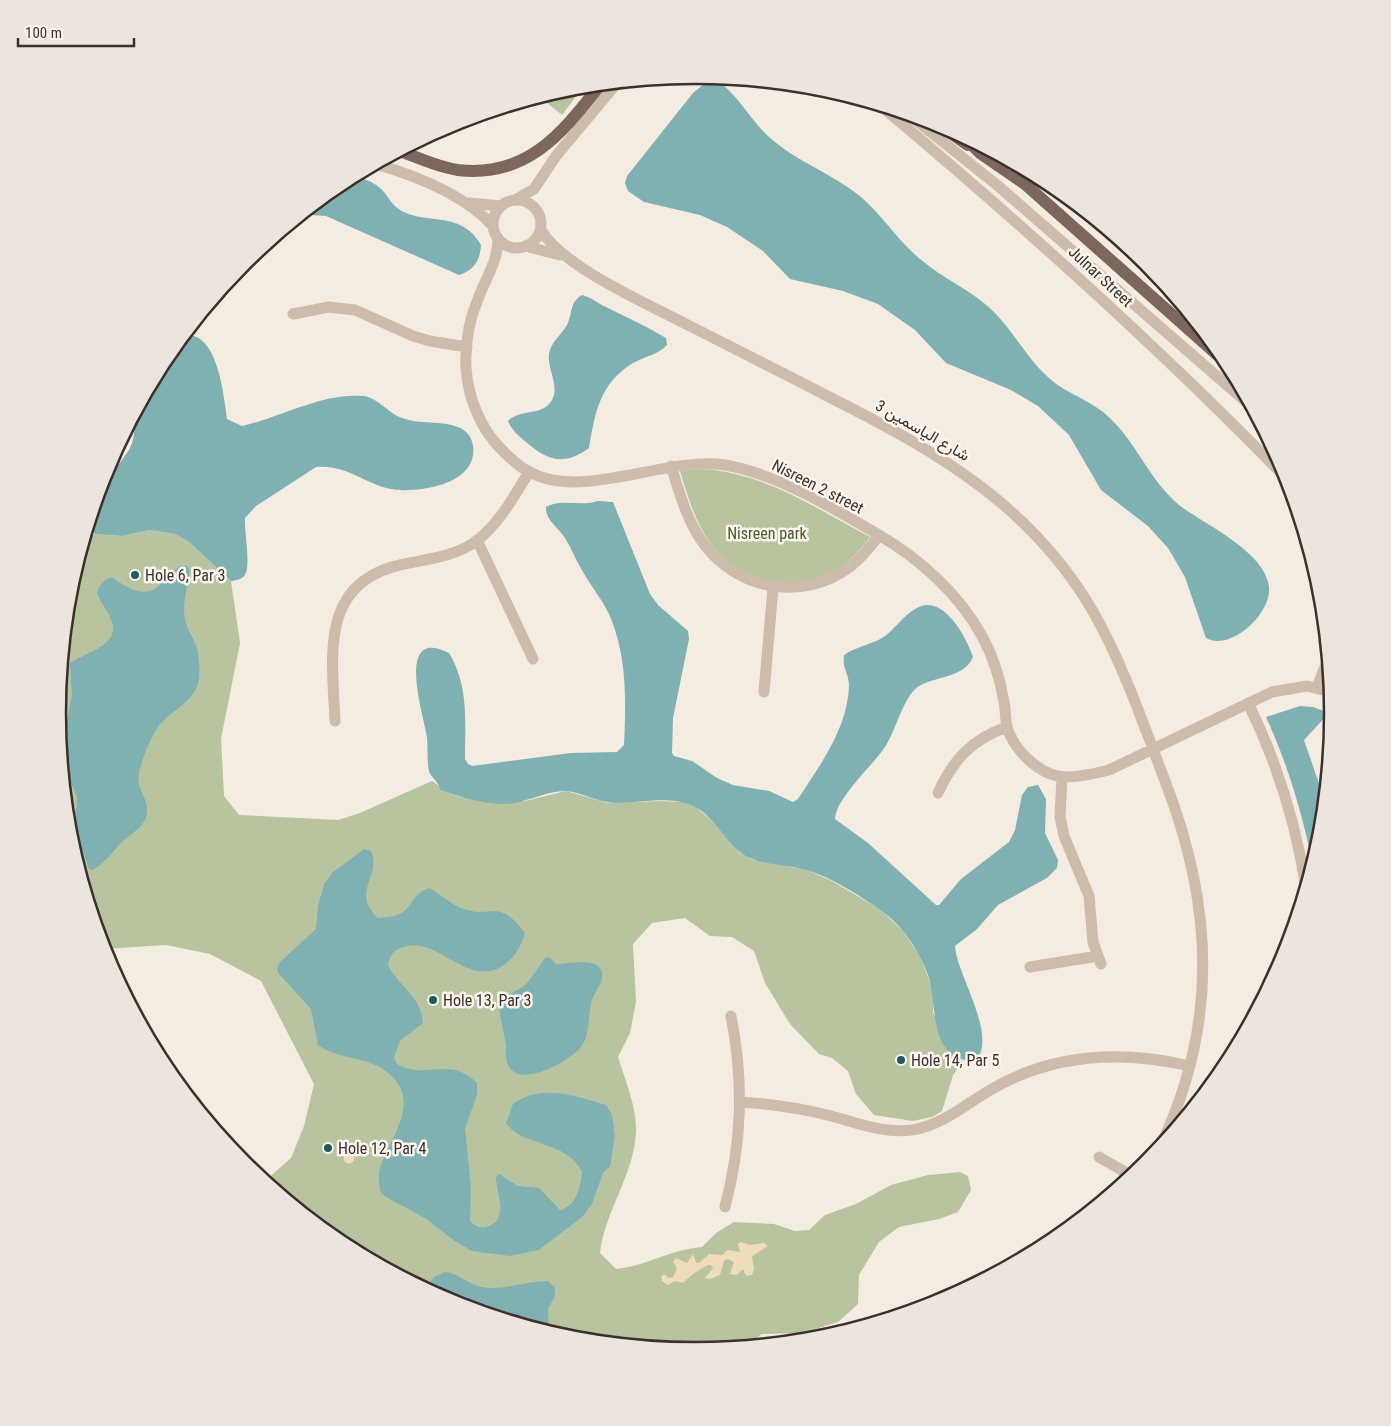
<svg xmlns="http://www.w3.org/2000/svg" width="1391" height="1426" viewBox="0 0 1391 1426" font-family="'Roboto Condensed',Vazirmatn,sans-serif">
<style>
.green{fill:#b8c4a0}
.sand{fill:#efdcb8}
.water{fill:#7fb0b2}
.lines{fill:none;stroke-linecap:round;stroke-linejoin:round}
.minor{stroke:#cdbbac;stroke-width:11}
.major{stroke:#7d675c;stroke-width:12}
.poi-dot{fill:#1f5a5e;stroke:#fbf5ee;stroke-width:2}
.labels{text-anchor:middle;stroke-width:5;stroke-linejoin:round;paint-order:stroke}
.street-label{font-size:16px;fill:#3b302b;stroke:#fbf5ee}
.park-label{font-size:16px;fill:#4a5a2e;stroke:#fbf5ee}
.poi-label{font-size:16px;fill:#3b302b;stroke:#fbf5ee;text-anchor:start}
.rim{fill:none;stroke:#3b302b;stroke-width:2.5}
</style>
<rect width="100%" height="100%" fill="#f4ebe1"/>
<path class="green" d="M584,86L562,115L540,97L571,87Z
M701,469C764,472 815,508 870,537C857,554 844,567 825,577C788,594 734,576 711,544C695,522 688,497 680,471Z
M149,530L175,534L189,542L231,581L240,643L221,739L224,796L239,815L338,820L360,813L432,781L439,786L440,790L461,797L525,801L566,791L608,803L660,801L684,802L696,807L711,820L739,852L751,859L807,870L832,881L881,910L903,931L920,956L928,977L934,996L933,1012L949,1051L963,1061L953,1075L942,1111L932,1117L913,1121L874,1115L856,1094L848,1071L832,1058L819,1054L790,1024L765,983L754,951L732,937L710,936L685,918L652,923L633,944L636,1002L630,1033L618,1057C625,1080 637,1107 636,1132C634,1175 605,1211 600,1253L616,1269C647,1266 668,1250 702,1247L716,1233L734,1222L774,1224L795,1231L809,1230L825,1215L856,1204L891,1185L928,1175L960,1172L968,1176L971,1190L958,1212L939,1219L899,1227L879,1242L859,1275L858,1304L838,1322L802,1333L762,1334L745,1346L695,1351L571,1339L451,1302L341,1243L265,1181L291,1158L304,1126L314,1084L261,981L210,954L166,945L103,949L70,837L58,713L70,588L85,537L95,534L122,536Z"/>
<path class="sand" d="M343.5 1158a5.5 5.5 0 1 1 11 0a5.5 5.5 0 1 1-11 0Z
M741,1242L750,1245L764,1243L768,1246L752,1256L754,1269L752,1275L746,1276L743,1269L737,1275L730,1274L734,1262L728,1259L724,1261L720,1275L710,1279L705,1278L713,1268L711,1265H708C698,1270 691,1275 683,1283L675,1281L668,1285L662,1281L661,1277L664,1274L669,1278L673,1277L677,1268L673,1262L676,1258L687,1263L693,1254L696,1263H699L709,1254L722,1255L728,1250L740,1252L738,1244Z"/>
<path class="water" d="M715,81C731,85 753,123 768,136C796,162 832,173 861,197C883,216 898,241 920,259C943,279 972,290 994,312C1014,332 1027,359 1049,378C1064,392 1087,399 1103,412C1136,439 1147,478 1179,505C1205,525 1265,551 1269,587C1272,613 1231,652 1206,638L1185,577L1168,548L1148,526L1101,490L1069,435L1038,406L1011,390L946,363L915,330L878,304L843,291L790,279L763,251L727,227L700,215L644,202L628,191L625,183L627,176L693,93L704,84Z
M353,176C363,178 374,182 381,189C387,194 390,202 396,207C422,228 459,207 481,245C480,261 474,270 459,275L326,216L311,215L296,220L341,182Z
M582,295C591,297 597,303 606,307C626,317 646,326 666,338L667,345C658,355 645,356 633,363C600,383 595,412 589,448C564,466 548,461 526,442C518,436 512,430 508,421C521,408 542,417 552,400C560,386 547,370 549,354C551,342 561,335 567,325C573,313 569,303 582,295Z
M185,334C190,335 196,336 200,339C219,352 224,396 227,419L242,426C282,417 321,393 363,396C377,397 388,413 402,418C420,425 442,420 458,427C466,430 472,437 473,446C477,475 445,486 422,489C412,490 401,491 391,489C365,484 346,464 316,467L256,506L245,518C244,531 251,565 245,575C241,580 237,580 231,581L189,542L175,534L149,530L122,536L95,534C74,515 123,463 131,446C136,436 133,423 136,413C144,388 169,354 185,334Z
M598,501L613,502L650,594L658,605L688,631L689,639L673,718L672,753L674,756L692,761L717,778L733,785L769,791L793,802L798,799C820,765 848,728 849,685C849,674 842,669 844,655C855,647 870,645 882,638C895,630 903,615 917,608C943,593 967,638 973,657C965,677 938,676 921,685C904,693 896,731 885,747C873,765 836,798 835,819L868,843L936,905H939L961,879L1009,842L1015,830L1022,795L1028,787L1038,785L1046,799L1045,833L1058,860L1057,868L1047,878L998,905L977,929L955,946C957,976 999,1036 975,1062C926,1057 939,1008 928,975C918,948 901,923 876,907C855,893 831,877 806,870C788,865 767,865 750,858C724,847 715,810 685,803C664,797 638,803 617,803C598,803 582,792 565,791C548,791 531,800 514,803C490,807 462,797 440,790C439,781 431,778 429,771C426,758 429,745 426,732C422,710 396,626 449,653C469,687 465,720 465,759L468,764L472,766L571,753L617,752L624,745C626,702 627,661 612,621C606,604 592,588 583,572C576,561 572,549 565,538C559,528 545,520 546,507C561,498 581,507 598,501Z
M180,566H187L190,571C187,587 182,605 185,620C187,629 192,636 196,645C199,655 200,668 199,679C195,704 167,711 156,730C149,742 136,771 139,784C141,793 147,800 147,809C148,827 130,833 120,844C111,854 104,863 93,870L89,869L83,851L74,841L71,829L73,816L77,807V797L68,776L67,719L72,696L70,663C87,651 124,645 110,617C106,608 100,602 97,593C100,584 103,580 112,577C123,586 143,598 156,588C165,581 170,572 180,566Z
M1300,706L1313,707L1329,713L1304,740L1325,801L1321,838L1313,865C1302,813 1288,765 1266,717Z
M364,849L371,851C382,877 350,892 378,918C418,917 404,897 429,888C439,893 448,902 459,907C491,922 497,895 525,933C521,946 516,956 505,964C469,992 436,932 401,948C393,951 389,957 388,965C397,985 421,995 423,1023L400,1041L394,1058L397,1064C426,1081 449,1055 477,1083V1095L465,1128L471,1187L470,1221C475,1226 480,1229 487,1227C510,1220 496,1192 496,1177L499,1174L518,1186L539,1188L560,1210C576,1207 581,1186 582,1171C564,1139 522,1147 506,1123L513,1104C541,1083 576,1096 606,1105L612,1115L615,1136L610,1166L603,1173L592,1204L582,1217L539,1250L510,1256L472,1251L456,1242L425,1218L386,1197L380,1191C379,1184 378,1175 380,1168C392,1133 425,1098 383,1069C363,1056 337,1059 318,1045L311,1009L279,974L277,969L280,962L316,929L318,906L324,884L332,873Z
M549,957L556,964C571,964 609,954 601,982C598,989 593,995 591,1003C588,1018 590,1034 581,1047C566,1065 504,1097 506,1051C507,1036 496,1013 501,1003C506,993 517,992 525,985C533,977 538,967 545,958Z
M445,1272C458,1273 468,1284 481,1287C504,1291 525,1281 548,1281L555,1288V1296L548,1309L549,1332L451,1302L425,1288L434,1277Z"/>
<g class="lines">
<path class="minor" d="M881,106C1023,225 1160,348 1289,481
M908,114L997,185L1251,406
M376,164C417,176 464,194 493,226
M515,200L534,189L556,156L617,83
M493 224a24 24 0 1 1 48 0a24 24 0 1 1-48 0Z
M469,203L501,206
M541,230C563,267 646,303 686,324C737,350 787,375 837,401C940,453 1030,506 1091,608C1122,661 1143,723 1165,781C1214,907 1219,1027 1158,1151
M498,238C498,262 486,277 478,299C469,320 465,345 466,368C468,397 480,428 501,449C509,457 518,466 528,471C580,502 664,456 725,465C775,473 835,509 879,535C920,559 959,594 982,636C993,656 1000,678 1004,702C1006,710 1005,719 1007,727C1014,750 1039,775 1064,777C1080,777 1094,774 1109,770L1272,692L1307,686L1331,692
M525,246L560,255
M293,314L329,307L355,310L413,336L430,341L467,347
M671,466C679,491 686,518 701,540C735,590 802,603 851,566C862,557 871,546 879,535
M477,540L533,659
M1317,687L1328,659
M764,692L773,588
M1248,703C1277,762 1296,823 1306,888
M335,721C332,655 319,581 404,564C429,559 458,556 479,539C501,521 514,496 529,472
M1062,777L1060,817L1064,836L1089,896L1093,942L1101,964
M938,793C953,760 972,739 1007,727
M1030,967L1098,956
M741,1102C770,1104 799,1108 827,1115C856,1122 882,1134 912,1130C943,1125 966,1104 992,1089C1054,1053 1121,1050 1190,1066
M1099,1157L1132,1176
M725,1207C742,1142 744,1082 731,1016"/>
<path class="major" d="M935,122L968,145
M964,137L980,153L1025,184L1230,366
M400,151C419,158 438,167 458,170C528,178 562,133 601,84"/>
</g>
<g class="poi-dot">
<circle cx="135" cy="575" r="5"/>
<circle cx="433" cy="1000" r="5"/>
<circle cx="901" cy="1060" r="5"/>
<circle cx="328" cy="1148" r="5"/>
</g>
<g class="labels">
<g class="street-label">
<text transform="translate(1101 276) rotate(43)" y="6">Julnar Street</text>
<text transform="translate(923 430) rotate(30)" y="6">شارع الياسمين 3</text>
<text transform="translate(818 486) rotate(27)" y="6">Nisreen 2 street</text>
</g>
<g class="park-label">
<text x="767" y="539">Nisreen park</text>
</g>
<g class="poi-label">
<text x="145" y="581">Hole 6, Par 3</text>
<text x="443" y="1006">Hole 13, Par 3</text>
<text x="911" y="1066">Hole 14, Par 5</text>
<text x="338" y="1154">Hole 12, Par 4</text>
</g>
</g>
<path d="M0 0H1391V1426H0ZM66 713a629 629 0 1 1 1258 0a629 629 0 1 1-1258 0Z" fill="#ece5de" fill-rule="evenodd"/>
<path class="rim" d="M66 713a629 629 0 1 1 1258 0a629 629 0 1 1-1258 0Z"/>
<path d="M18 38v8h116v-8" fill="none" stroke="#3b302b" stroke-width="2.5"/>
<text x="25" y="38" font-size="15" fill="#3b302b" stroke="#fbf5ee" stroke-width="4" paint-order="stroke">100 m</text>
</svg>
